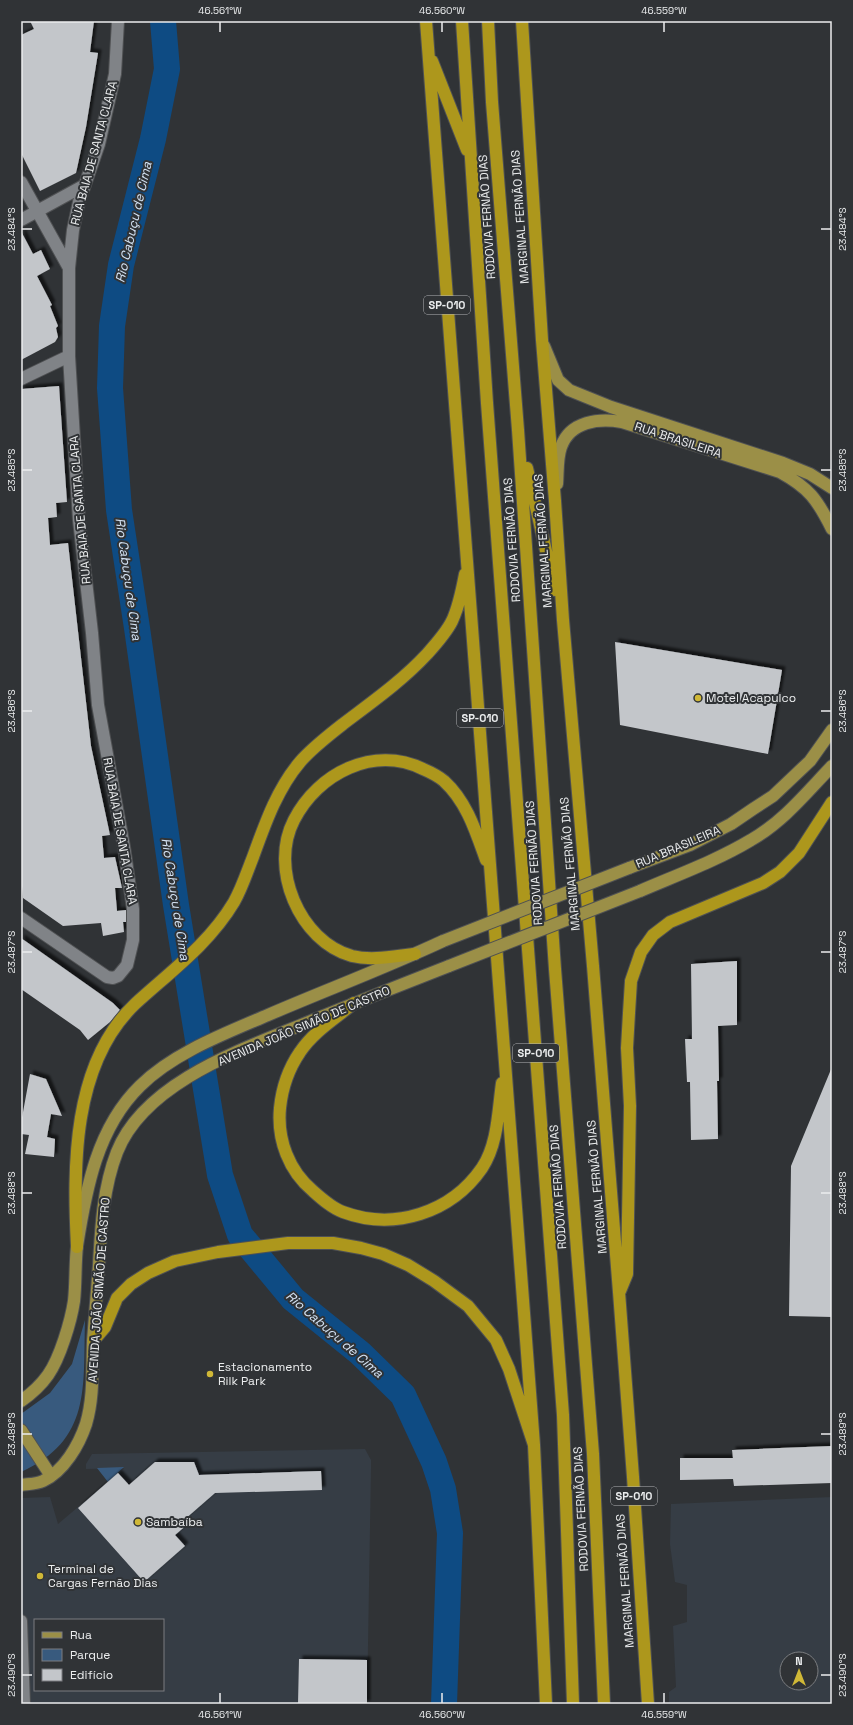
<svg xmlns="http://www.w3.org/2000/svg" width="853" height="1725" viewBox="0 0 853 1725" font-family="'Space Grotesk',sans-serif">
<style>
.built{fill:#363d45;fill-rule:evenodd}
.green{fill:#385a7e}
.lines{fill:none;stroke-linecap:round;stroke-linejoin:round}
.river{stroke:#0e4b83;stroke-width:26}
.building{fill:#c3c6ca;filter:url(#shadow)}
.minor-casing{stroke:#4f5153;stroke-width:14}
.major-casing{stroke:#4f5153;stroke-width:14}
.highway-casing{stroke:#4f5153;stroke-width:14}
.minor{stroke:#808387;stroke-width:12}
.major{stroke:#9b8f47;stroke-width:12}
.highway{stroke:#ad971c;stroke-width:12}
.major-bridge-casing{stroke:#4f5153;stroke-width:14;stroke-linecap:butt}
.major-bridge{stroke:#9b8f47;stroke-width:12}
.ticks{fill:none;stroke:#ebedee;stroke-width:1.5}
.poi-dot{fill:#d0b837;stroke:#303336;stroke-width:1.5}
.labels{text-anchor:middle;stroke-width:4;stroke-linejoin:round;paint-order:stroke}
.shield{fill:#303336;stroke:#b3b5b7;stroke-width:1}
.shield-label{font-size:11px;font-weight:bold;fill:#ebedee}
.street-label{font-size:12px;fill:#ebedee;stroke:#303336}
.poi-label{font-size:12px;fill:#ebedee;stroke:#303336;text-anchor:start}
.water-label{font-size:13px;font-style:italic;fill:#d4e3f4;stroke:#303336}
.neatline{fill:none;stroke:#ebedee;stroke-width:1.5}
.ticks-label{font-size:10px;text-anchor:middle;fill:#ebedee}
</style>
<defs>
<filter id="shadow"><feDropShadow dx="3.5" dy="-3.5" stdDeviation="1" flood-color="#0009"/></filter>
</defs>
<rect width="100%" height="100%" fill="#303336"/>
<path class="built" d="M365,1449L371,1460V1469L367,1704H21V1498L50,1497L58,1524L124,1468L86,1469V1464L92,1454ZM35,1620H163V1690H35Z
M832,1497V1704H669V1692L676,1687L673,1626L687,1622V1585L675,1582L670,1544L671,1504ZM787,1659H811V1683H787Z"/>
<path class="green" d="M85,1320C83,1387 92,1440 21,1472V1414L50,1393L72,1364Z
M124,1467L108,1482L97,1468Z"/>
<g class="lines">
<path class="river" d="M163,21L167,69L153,139L121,265L112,326L110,388L119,510L137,628L176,905L220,1175L240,1235L293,1299L360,1353L403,1395L434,1462L443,1489L450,1533L444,1704"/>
</g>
<path class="building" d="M30,21H94L90,52L98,53L86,127L76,173L40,191L21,153V35L34,29Z
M21,231L33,254L41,250L50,269L37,276L52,305L50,306L58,326L56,328L58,337L55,342L21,360Z
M59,386L67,502L56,503L57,517L48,518L50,545L68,543L91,746L110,835L102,836L104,858L115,857L122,888H115L117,911L126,910V922H123L124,932L103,936L101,923L63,926L23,898L22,886H21V389Z
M615,642L782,670L768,754L620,725Z
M21,938L113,1003L120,1010L110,1022L88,1040L80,1030L21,989Z
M737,961V1025L718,1026L719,1081H717L718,1139L691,1140L690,1082H687L685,1039H692L691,964Z
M832,1067V1317L789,1316L791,1166Z
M30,1074L46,1079L62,1116L51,1114L47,1137L55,1139L54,1157L25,1154L29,1135L21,1134V1123Z
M832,1446V1483L734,1486L733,1479L680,1480V1458H733L732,1450Z
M155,1462H194L199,1475L321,1471L322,1490L215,1493L184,1520L188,1524L175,1535L185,1546L144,1582L78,1508L118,1473L129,1485Z
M299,1659L367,1660V1704H298Z"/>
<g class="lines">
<g class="minor-casing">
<path id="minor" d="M21,182L69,268
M21,220L85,185
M21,379L69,356
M21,918L107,977L113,978L118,976L127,965L133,940V909L124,847L98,705L92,633L79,520L69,356V268L73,230L79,202L99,144L115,74L118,21
M21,1621L24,1704"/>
</g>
<g class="major-casing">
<path id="major" d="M544,346L558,380L569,390L611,407L783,463L810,474L832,488
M557,484C558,472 557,458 561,447C570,421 599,418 622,422L780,472C809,488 817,499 832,529
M629,868L690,845L731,824L753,809L773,796L810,761L832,730
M640,891C677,875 716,861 751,840C783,822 807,792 832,766
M21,1401C31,1394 41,1385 48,1375C60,1358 71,1321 74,1301C76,1283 75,1264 77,1246C86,1189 97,1128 140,1086C173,1053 226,1033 268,1015C326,990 385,968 443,941
M21,1430L51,1476
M21,1485C28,1484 37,1484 43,1481C64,1471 79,1445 86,1424C94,1397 92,1369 93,1341C95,1315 97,1290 99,1265C101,1227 103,1188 117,1152C145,1081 246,1048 311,1021C357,1002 403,984 449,966"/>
</g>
<g class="highway-casing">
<path id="highway" d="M426,21L534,1445
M462,21L487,403L563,1415L573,1704
M488,21L492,102L518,430L555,969L593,1454L604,1704
M522,21L542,340L555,501L563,620L593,966L619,1292L633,1477L648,1704
M432,61L467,150
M527,468L555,590
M415,954C395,956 372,961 352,956C299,941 269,868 294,820C318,773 374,745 423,769C430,772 438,776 444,781C467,802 476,832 486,860
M354,1003C336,1018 313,1032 300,1052C289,1068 282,1088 280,1108C277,1140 289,1171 313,1191C322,1199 332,1208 343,1212C394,1231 451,1213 482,1168C498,1144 498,1111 502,1083
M77,1247C73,1167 72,1064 135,1004C170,972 209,944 234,902C242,888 247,872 253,857C265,824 277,789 300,762C312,748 328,736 343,724C372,702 402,681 427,654C436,644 446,633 452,621C459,606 462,590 465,574
M620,1291L627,1274L630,1106L627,1048L629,1013L631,981L641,952L653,935L670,922L763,883L780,872L799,853L832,802
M94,1340L105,1327L117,1298L131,1284L148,1273L175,1261L218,1252L288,1243H333L361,1248L383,1254L408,1265L434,1281L468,1306L496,1340L509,1369L534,1445L546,1704"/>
</g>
<use href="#minor" class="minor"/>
<use href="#major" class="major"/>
<use href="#highway" class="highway"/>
<g class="major-bridge-casing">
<path id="major-bridge" d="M443,941L629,868
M449,966L640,891"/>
</g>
<use href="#major-bridge" class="major-bridge"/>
</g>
<path class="ticks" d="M220,22V32M442,22V32M664,22V32M22,229H32M821,229H831M22,470H32M821,470H831M22,711H32M821,711H831M22,952H32M821,952H831M22,1193H32M821,1193H831M22,1434H32M821,1434H831M22,1675H32M821,1675H831M220,1693V1703M442,1693V1703M664,1693V1703"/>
<g class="poi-dot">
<circle cx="698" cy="698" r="4"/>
<circle cx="210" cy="1374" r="4"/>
<circle cx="138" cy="1522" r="4"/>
<circle cx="40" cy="1576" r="4"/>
</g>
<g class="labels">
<g class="shield">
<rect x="424" y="296" width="46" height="18" rx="3"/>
<rect x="457" y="709" width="46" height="18" rx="3"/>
<rect x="513" y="1044" width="46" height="18" rx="3"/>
<rect x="611" y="1487" width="46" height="18" rx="3"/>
</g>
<g class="shield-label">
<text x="447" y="309">SP-010</text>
<text x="480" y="722">SP-010</text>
<text x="536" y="1057">SP-010</text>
<text x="634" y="1500">SP-010</text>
</g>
<g class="street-label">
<text transform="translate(94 153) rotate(-75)" y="4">RUA BAIA DE SANTA CLARA</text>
<text transform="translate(487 217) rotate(-94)" y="4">RODOVIA FERNÃO DIAS</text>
<text transform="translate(520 217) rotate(-94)" y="4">MARGINAL FERNÃO DIAS</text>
<text transform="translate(678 440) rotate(18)" y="4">RUA BRASILEIRA</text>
<text transform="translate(80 510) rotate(-95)" y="4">RUA BAIA DE SANTA CLARA</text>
<text transform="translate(512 540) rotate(-94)" y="4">RODOVIA FERNÃO DIAS</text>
<text transform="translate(543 541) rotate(-94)" y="4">MARGINAL FERNÃO DIAS</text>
<text transform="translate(120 831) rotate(80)" y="4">RUA BAIA DE SANTA CLARA</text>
<text transform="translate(678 847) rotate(-23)" y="4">RUA BRASILEIRA</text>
<text transform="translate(534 863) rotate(-94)" y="4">RODOVIA FERNÃO DIAS</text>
<text transform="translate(570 864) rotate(-95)" y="4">MARGINAL FERNÃO DIAS</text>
<text transform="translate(304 1026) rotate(-23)" y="4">AVENIDA JOÃO SIMÃO DE CASTRO</text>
<text transform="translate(558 1187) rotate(-94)" y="4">RODOVIA FERNÃO DIAS</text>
<text transform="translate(597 1187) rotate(-95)" y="4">MARGINAL FERNÃO DIAS</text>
<text transform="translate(99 1290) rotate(-86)" y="4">AVENIDA JOÃO SIMÃO DE CASTRO</text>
<text transform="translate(581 1509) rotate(-93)" y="4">RODOVIA FERNÃO DIAS</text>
<text transform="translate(625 1581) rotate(-94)" y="4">MARGINAL FERNÃO DIAS</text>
</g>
<g class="poi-label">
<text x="706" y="702">Motel Acapulco</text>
<text x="218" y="1371">Estacionamento<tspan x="218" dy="14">Rilk Park</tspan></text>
<text x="146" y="1526">Sambaíba</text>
<text x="48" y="1573">Terminal de<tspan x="48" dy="14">Cargas Fernão Dias</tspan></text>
</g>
<g class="water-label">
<text transform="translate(133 222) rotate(-77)" y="5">Rio Cabuçu de Cima</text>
<text transform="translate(129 579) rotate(82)" y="5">Rio Cabuçu de Cima</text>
<text transform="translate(176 899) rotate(81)" y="5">Rio Cabuçu de Cima</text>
<text transform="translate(335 1334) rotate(41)" y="5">Rio Cabuçu de Cima</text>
</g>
</g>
<rect width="853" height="1725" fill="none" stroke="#303336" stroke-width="44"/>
<rect x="34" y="1619" width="130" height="72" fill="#303336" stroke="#7b7d80"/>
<rect x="42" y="1632" width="20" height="6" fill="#9b8f47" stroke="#7b7d80"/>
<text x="70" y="1639" font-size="12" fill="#ebedee">Rua</text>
<rect x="42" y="1649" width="20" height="12" fill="#385a7e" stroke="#7b7d80"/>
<text x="70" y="1659" font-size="12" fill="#ebedee">Parque</text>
<rect x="42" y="1669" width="20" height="12" fill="#c3c6ca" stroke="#7b7d80"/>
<text x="70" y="1679" font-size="12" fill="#ebedee">Edifício</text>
<g transform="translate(799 1671)"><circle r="19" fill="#303336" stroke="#7b7d80"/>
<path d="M0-3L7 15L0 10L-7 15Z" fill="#d0b837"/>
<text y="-6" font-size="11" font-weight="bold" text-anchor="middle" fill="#ebedee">N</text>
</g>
<rect x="22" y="22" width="809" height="1681" class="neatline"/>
<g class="ticks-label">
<text x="220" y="14">46.561°W</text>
<text x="442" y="14">46.560°W</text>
<text x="664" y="14">46.559°W</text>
<text transform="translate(11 229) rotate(-90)" y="4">23.484°S</text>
<text transform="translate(842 229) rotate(-90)" y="4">23.484°S</text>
<text transform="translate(11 470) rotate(-90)" y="4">23.485°S</text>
<text transform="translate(842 470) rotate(-90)" y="4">23.485°S</text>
<text transform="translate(11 711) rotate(-90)" y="4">23.486°S</text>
<text transform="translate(842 711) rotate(-90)" y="4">23.486°S</text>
<text transform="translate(11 952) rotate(-90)" y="4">23.487°S</text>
<text transform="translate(842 952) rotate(-90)" y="4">23.487°S</text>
<text transform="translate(11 1193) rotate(-90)" y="4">23.488°S</text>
<text transform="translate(842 1193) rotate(-90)" y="4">23.488°S</text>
<text transform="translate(11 1434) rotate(-90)" y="4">23.489°S</text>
<text transform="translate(842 1434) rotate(-90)" y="4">23.489°S</text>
<text transform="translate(11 1675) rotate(-90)" y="4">23.490°S</text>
<text transform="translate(842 1675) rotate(-90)" y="4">23.490°S</text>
<text x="220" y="1718">46.561°W</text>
<text x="442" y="1718">46.560°W</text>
<text x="664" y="1718">46.559°W</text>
</g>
</svg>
